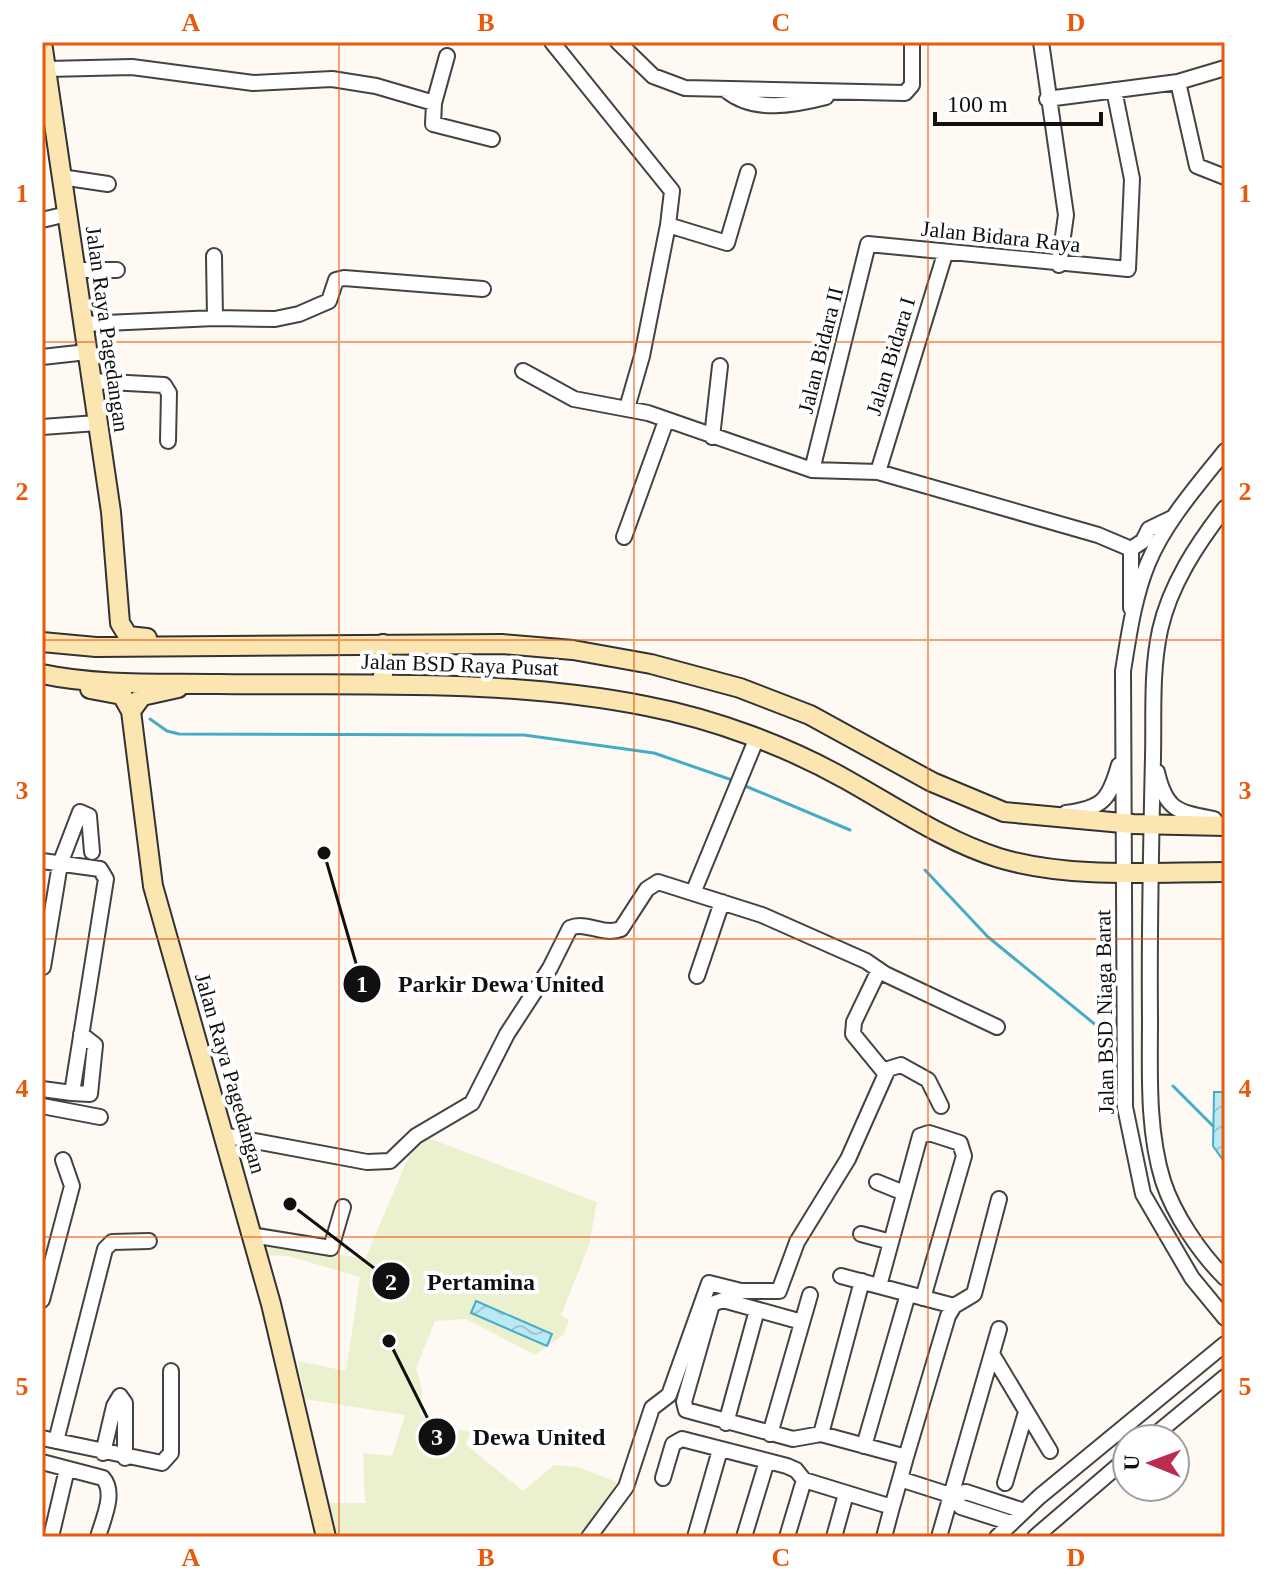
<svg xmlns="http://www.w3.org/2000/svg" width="1267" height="1579" viewBox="0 0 1267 1579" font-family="Georgia,serif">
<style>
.pitch{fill:#ebf0cf}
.water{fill:url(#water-waves);stroke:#43adc8;stroke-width:2}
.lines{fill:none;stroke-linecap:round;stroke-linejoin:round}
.stream{stroke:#43adc8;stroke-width:3}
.street-casing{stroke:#434343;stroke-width:18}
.secondary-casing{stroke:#323232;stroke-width:22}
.street{stroke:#fff;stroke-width:14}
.secondary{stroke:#fbe5b1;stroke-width:18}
.grid{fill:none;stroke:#e8590c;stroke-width:2;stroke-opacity:0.55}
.labels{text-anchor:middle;stroke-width:8;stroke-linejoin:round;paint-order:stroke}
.street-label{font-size:22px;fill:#101010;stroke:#fff}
.leader{fill:none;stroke:#101010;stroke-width:3}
.callout-dot{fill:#101010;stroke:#fff;stroke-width:3}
.mark-label{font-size:24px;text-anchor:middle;font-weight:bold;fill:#fff}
.callout-label{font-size:24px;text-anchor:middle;font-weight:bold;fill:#101010;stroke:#fff;stroke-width:8;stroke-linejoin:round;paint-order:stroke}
.neatline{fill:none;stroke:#e8590c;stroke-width:3}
.grid-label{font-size:26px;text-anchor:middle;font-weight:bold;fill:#e8590c}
</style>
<defs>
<pattern id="water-waves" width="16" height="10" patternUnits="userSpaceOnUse" patternTransform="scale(2)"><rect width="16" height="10" fill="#bae9f4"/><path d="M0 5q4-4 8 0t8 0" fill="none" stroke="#9fc7d0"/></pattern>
</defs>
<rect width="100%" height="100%" fill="#fefaf3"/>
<path class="pitch" d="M423,1136L597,1202L589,1245L561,1315L569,1320L564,1334L535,1355L466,1319L435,1321L416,1368L422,1390L420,1415L454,1430L471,1431L465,1444L523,1491L554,1465L577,1467L620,1483L581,1537H335L329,1503H365L363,1453L392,1456L405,1415L305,1399L298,1361L346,1371L360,1277L288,1256L264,1255L260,1240L365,1259L414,1144Z"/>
<path class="water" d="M1214,1092H1225V1163L1213,1146Z
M476,1301L552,1334L547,1346L471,1313Z"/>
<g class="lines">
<path class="stream" d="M150,719L167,731L179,734L524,735L654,753L732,780
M743,785L850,830
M925,870L988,937L1097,1026
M1173,1086L1213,1126"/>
<g class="street-casing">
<path id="street" d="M552,42L672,191L668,225L727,243L748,172
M618,42L653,76L685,88L905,93L912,85V42
M1041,42L1066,215L1059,265
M47,69L132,67L253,83L332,79L376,86L434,103L433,124L492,139
M1178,82L1197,166L1225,177
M727,91C754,113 795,105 826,97
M1047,99L1178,82L1225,68
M434,103L447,56
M61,177L108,184
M42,220L67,214
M214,256L215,318
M78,270H117
M84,324L215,318L275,319L299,314L329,301L336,280L344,278L483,289
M42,357L87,352
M523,371L574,399L648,413L812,470L878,472L1098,535L1131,549
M91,381L164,385L169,393L168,441
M627,408L642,356L668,225
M42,427L97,423
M712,437L720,366
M1225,451C1198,485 1165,522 1148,563C1134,597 1129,634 1123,671L1125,1107L1143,1194L1192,1278L1225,1318
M812,470L868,244L1128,269L1132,179L1114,90
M878,472L945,254
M1225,508C1197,544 1170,585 1160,630C1151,672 1154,714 1153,757C1151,844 1149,931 1150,1018C1150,1072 1147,1129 1163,1181C1174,1215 1200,1253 1225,1278
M624,537L666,421
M1131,549L1143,541L1149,529L1174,517
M1131,608V549
M1157,772C1166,811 1178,812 1214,819
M1066,813C1103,808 1109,800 1119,765
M42,861L100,869L106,879L72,1093L42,1089
M693,893L756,740
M43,967L60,864L80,812L89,816L92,852
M879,970L854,1022L853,1034L885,1073
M697,976L722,902
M72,1093L90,1094L95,1045L81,1034
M42,1106L100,1117
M223,1135L367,1162L390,1161L416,1136L472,1103L507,1034L550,968L570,928C587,921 603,936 621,929L647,889L658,882L762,915L866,961L885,974L997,1027
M877,1182L904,1193
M861,1234L891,1242
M251,1235L331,1248L343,1207
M841,1276L954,1306
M879,1286L920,1136L929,1133L960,1143L964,1156L923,1298
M42,1300L72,1186L63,1160
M802,1322L723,1300L712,1304L684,1402L686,1410L793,1439L821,1434L906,1457L900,1479
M992,1354L1050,1451
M726,1423L757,1310
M770,1434L810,1295
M821,1434L862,1281
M42,1438L162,1463L171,1453V1371
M1150,1439L1225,1377
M56,1441L105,1249L112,1242L149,1241
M864,1446L908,1294
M103,1453L114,1406L120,1396L125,1403V1458
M906,1457L948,1316L954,1306L974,1294L999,1199
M42,1462L103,1478C116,1493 103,1519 98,1537
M663,1478L673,1444L682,1439L787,1466L796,1470L804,1480L892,1507L900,1479L950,1495L966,1492L1024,1511
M1005,1483L1026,1412
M950,1495L961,1507L1011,1523
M51,1537L67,1469
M589,1537L626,1487L652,1408L669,1395L709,1283L741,1291H779L797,1242L848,1159L888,1069L901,1065L928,1080L941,1106
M695,1537L720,1450
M744,1537L767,1461
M787,1537L804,1480
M834,1537L846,1494
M884,1537L892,1507
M939,1537L999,1329
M997,1537L1039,1497L1225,1344
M1035,1537L1127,1458"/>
</g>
<g class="secondary-casing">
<path id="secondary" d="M42,42L111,512L120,623L128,636L147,638
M42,642L96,647L502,644L573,650L651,664L740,688L810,715L932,782L1004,812L1133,824L1225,826
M383,644V683
M42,674C98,686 161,683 219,684C362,686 505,678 646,706C714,719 787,746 847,780C897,808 945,841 999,858C1070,879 1152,872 1225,872
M90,689L122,695L131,711L153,886L271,1304L326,1537
M131,711L142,696L178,688"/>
</g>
<use href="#street" class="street"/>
<use href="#secondary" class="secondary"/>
</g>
<path class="grid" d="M339,42V1537M634,42V1537M928,42V1537M42,342H1225M42,640H1225M42,939H1225M42,1237H1225"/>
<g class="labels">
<g class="street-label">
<text transform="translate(1001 236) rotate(6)" y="8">Jalan Bidara Raya</text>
<text transform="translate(108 329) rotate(82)" y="8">Jalan Raya Pagedangan</text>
<text transform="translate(820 350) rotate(-76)" y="8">Jalan Bidara II</text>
<text transform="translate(890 356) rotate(-73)" y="8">Jalan Bidara I</text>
<text transform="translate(460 664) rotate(2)" y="8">Jalan BSD Raya Pusat</text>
<text transform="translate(1104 1012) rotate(-91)" y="8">Jalan BSD Niaga Barat</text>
<text transform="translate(231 1073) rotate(74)" y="8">Jalan Raya Pagedangan</text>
</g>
</g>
<path class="leader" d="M324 853L362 984M290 1204L391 1281M389 1341L437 1437"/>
<g class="callout-dot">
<circle cx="324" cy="853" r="8"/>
<circle cx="290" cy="1204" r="8"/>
<circle cx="389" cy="1341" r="8"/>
<circle cx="362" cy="984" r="20"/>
<circle cx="391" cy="1281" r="20"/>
<circle cx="437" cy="1437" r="20"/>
</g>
<g class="mark-label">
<text x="362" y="992">1</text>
<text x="391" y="1290">2</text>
<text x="437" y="1445">3</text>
</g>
<g class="callout-label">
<text x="501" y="992">Parkir Dewa United</text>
<text x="481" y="1290">Pertamina</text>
<text x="539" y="1445">Dewa United</text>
</g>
<rect width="1267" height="1579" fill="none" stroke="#ffffff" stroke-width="88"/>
<g transform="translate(1151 1463) rotate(271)"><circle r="38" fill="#ffffff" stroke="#9f9f9f" stroke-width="2"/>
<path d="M0-6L14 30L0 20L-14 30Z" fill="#bb2c4e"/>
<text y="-12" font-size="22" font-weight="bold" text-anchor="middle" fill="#101010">U</text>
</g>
<path d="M935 112v12h166v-12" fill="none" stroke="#101010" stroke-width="4"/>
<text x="947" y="112" font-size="24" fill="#101010" stroke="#ffffff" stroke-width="6" paint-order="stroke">100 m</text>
<rect x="44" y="44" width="1179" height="1491" class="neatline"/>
<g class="grid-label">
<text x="191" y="31">A</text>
<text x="486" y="31">B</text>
<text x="781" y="31">C</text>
<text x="1076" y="31">D</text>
<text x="22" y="202">1</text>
<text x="1245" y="202">1</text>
<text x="22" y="500">2</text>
<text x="1245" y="500">2</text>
<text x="22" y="799">3</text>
<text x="1245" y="799">3</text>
<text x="22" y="1097">4</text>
<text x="1245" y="1097">4</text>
<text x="22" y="1395">5</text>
<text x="1245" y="1395">5</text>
<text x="191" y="1566">A</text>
<text x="486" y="1566">B</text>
<text x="781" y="1566">C</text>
<text x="1076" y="1566">D</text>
</g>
</svg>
